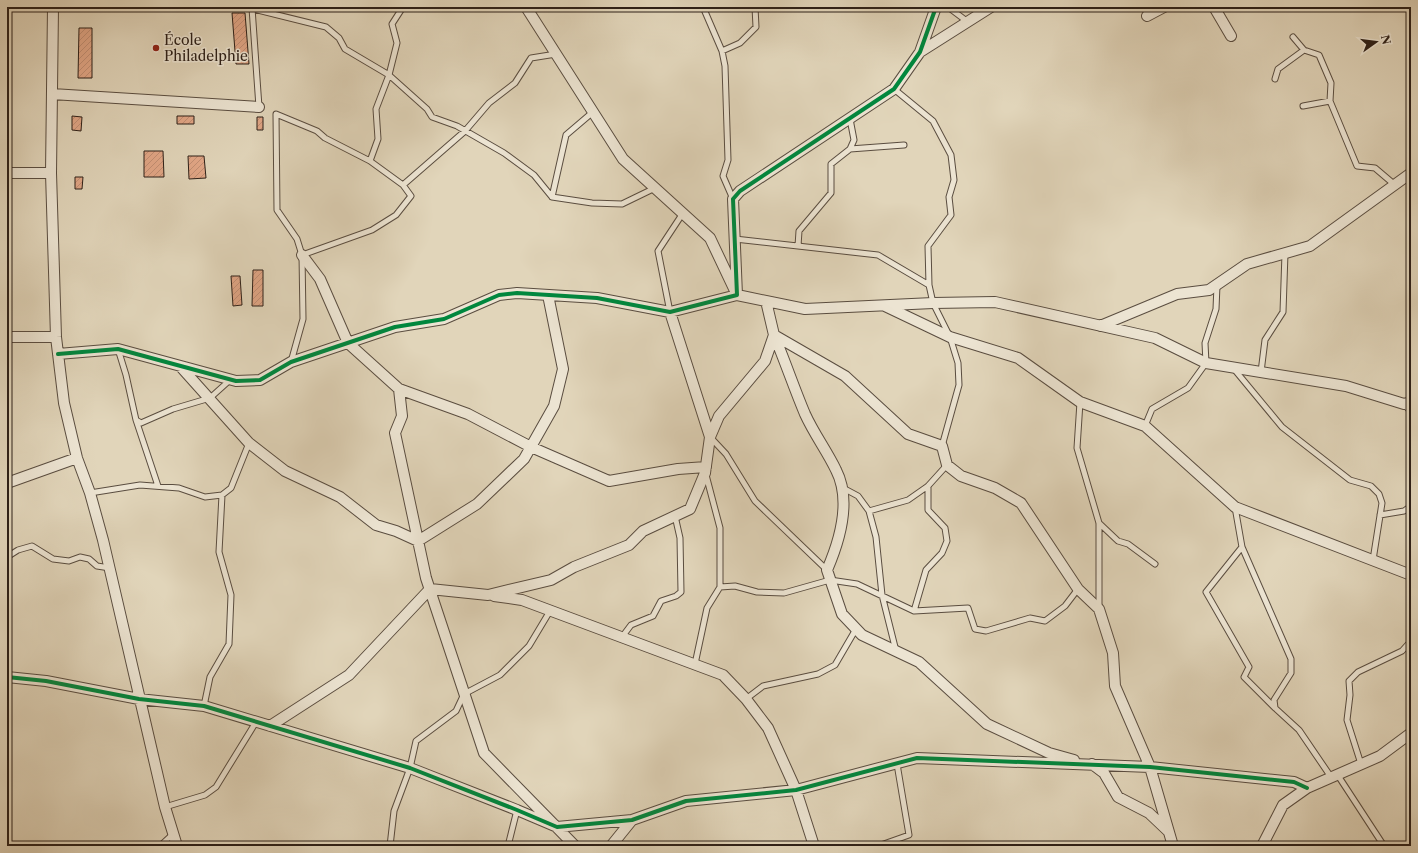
<svg xmlns="http://www.w3.org/2000/svg" width="1418" height="853" viewBox="0 0 1418 853" font-family="'Libre Caslon Text',serif">
<style>
.building{fill:url(#building-hatch);stroke:#2d2018}
.lines{fill:none;stroke-linecap:round;stroke-linejoin:round}
.service-casing{stroke:#5a4d40;stroke-width:7}
.minor-casing{stroke:#5a4d40;stroke-width:12}
.service{stroke:#ece4d2;stroke-width:5}
.minor{stroke:#ece4d2;stroke-width:10}
.cycleway-casing{stroke:#ece4d2;stroke-width:6}
.cycleway{stroke:#00873e;stroke-width:4}
.poi-dot{fill:#8f2418;stroke:#ece4d2;stroke-width:1.5}
.labels{text-anchor:middle;stroke-width:3;stroke-linejoin:round;paint-order:stroke}
.poi-label{font-size:14px;fill:#2d2018;stroke:#ece4d2;text-anchor:start}
</style>
<defs>
<pattern id="building-hatch" width="6" height="6" patternUnits="userSpaceOnUse"><rect width="6" height="6" fill="#e2a787"/><path d="M-1 1l2-2M0 6l6-6M5 7l2-2" fill="none" stroke="#c28f74"/></pattern>
</defs>
<rect width="100%" height="100%" fill="#e1d5ba"/>
<filter id="stains"><feTurbulence type="fractalNoise" baseFrequency=".005" numOctaves="4"/><feColorMatrix values="0 0 0 0 .2 0 0 0 0 .09 0 0 0 0 .02 0 0 0 .5 -.17"/></filter>
<radialGradient id="worn" r=".72"><stop offset=".6" stop-color="#630" stop-opacity="0"/><stop offset="1" stop-color="#630" stop-opacity=".3"/></radialGradient>
<path class="building" d="M232,13H245L249,64H236Z
M79,28H92V78H78Z
M72,116L82,117L81,131L72,130Z
M177,116H194V124H177Z
M257,117H263V130H257Z
M144,151H163L164,177H144Z
M188,156H204L206,178L189,179Z
M75,177H83L82,189H75Z
M253,270H263V306H252Z
M231,276H240L242,305L233,306Z"/>
<g class="lines">
<g class="service-casing">
<path id="service" d="M245,7L326,27L339,38L345,49L389,75L427,109L432,117L457,126L504,153L534,175L552,197L592,203L622,204L655,188
M703,7L722,51L725,66L728,160L723,176L733,199
M948,7L968,22
M252,8L259,107
M1293,37L1304,50L1319,55L1331,83L1330,101
M722,51L740,43L756,27L755,7
M1275,79L1278,69L1304,50
M894,89L933,121L951,155L954,180L949,197L951,215L928,246L929,285
M1303,106L1330,101L1357,166L1375,168L1395,185
M850,149L904,145
M370,161L378,139L376,109L389,75L397,43L392,24L403,7
M403,185L465,131L489,103L515,83L531,58L556,54
M552,197L566,135L593,112
M735,239L878,255L929,285L933,303L950,337L958,363L959,385L942,446
M798,246L799,231L831,193V164L850,149L854,140L850,119
M670,312L658,251L683,213
M118,349L126,375L136,420L141,423L173,409L210,398L230,380
M291,362L303,319L302,255L297,239L277,210L276,114L317,131L325,138L370,161L403,185L411,196L396,215L372,230L302,255
M1234,369L1282,427L1350,480L1371,486L1379,494L1382,503L1373,560
M1261,372L1265,340L1283,312L1285,253
M1080,402L1077,448L1099,523V608
M1404,404L1411,412
M136,420L158,486
M1145,426L1152,409L1188,388L1206,363L1205,343L1216,309L1217,285
M711,438L726,454L755,501L827,570
M843,488L858,496L869,511L876,537L882,595L896,651
M90,493L140,485L179,488L205,497L222,495L231,488L249,443
M1235,507L1242,547L1291,659V673L1274,700L1275,708L1299,730L1331,777
M869,511L908,500L928,486L947,465
M1380,515L1404,511L1411,506
M1099,523L1118,541L1128,544L1155,564
M1242,547L1206,592L1249,667L1244,677L1275,708
M7,557L18,550L32,546L53,559L69,561L80,557L89,559L97,566L110,568
M720,587L735,586L757,592L784,593L830,580L857,584L914,611L968,608L975,629L986,631L1030,618L1045,621L1065,606L1078,589
M914,611L926,570L942,553L947,541L945,528L928,510V486
M622,637L631,625L653,616L661,601L676,596L681,592L680,538L675,516
M695,664L707,608L720,587V528L706,475
M746,699L763,686L818,674L835,665L856,629
M204,706L210,677L229,644L231,595L219,552L222,495
M1361,764L1347,720L1350,695L1349,681L1358,672L1402,651L1411,641
M1337,774L1384,846
M165,807L205,795L216,787L256,722
M160,846L173,834
M390,846L394,811L410,768L416,741L456,711L464,694L500,675L529,646L550,611
M508,846L517,810
M878,846L909,835L897,764"/>
</g>
<g class="minor-casing">
<path id="minor" d="M53,7L51,173L56,337L64,403L77,458L90,493L103,540L165,807L177,846
M526,7L623,159L710,238L737,295L805,309L933,303L995,302L1155,338L1206,363L1346,386L1404,404L1411,402
M1214,7L1231,36
M1147,16L1164,7
M920,52L991,7
M52,94L259,107
M7,173H51
M302,255L320,279L348,343L399,389L402,416L395,433L426,578L484,753L575,846
M766,301L774,335L845,376L908,434L942,446L947,465L961,476L995,488L1021,503L1078,589L1099,609L1113,653L1115,686L1150,767L1173,846
M885,306L950,337L1018,358L1080,402L1145,426L1235,507L1411,575
M670,312L710,437
M1100,326L1177,294L1209,290L1247,264L1310,246L1411,173
M774,335C785,361 794,388 805,414C814,434 827,451 836,470C852,501 840,540 827,570L842,614L862,635L919,662L987,724L1049,753L1074,760
M7,337H56
M58,354L118,349L236,381L260,380L291,362L395,327L444,319L499,295L517,293L597,298L670,312L737,295L733,199L740,191L894,89L920,52L936,7
M180,366L249,443L285,471L340,497L376,525L396,531L418,541L477,504L524,459L554,406L563,369L548,295
M399,389L468,414L531,447L609,481L678,469L706,467
M7,483L77,458
M494,596L522,600L723,675L746,699L768,728L796,790L814,846
M7,677L46,681L139,699L204,706L410,768L517,810L557,827L632,820L686,801L796,790L917,758L1150,767L1294,782L1307,788
M270,726L349,675L430,589L488,595L551,580L574,567L629,545L643,531L690,509L705,473L710,437L719,416L765,361L774,335
M1092,764L1104,773L1118,797L1149,813L1168,831
M611,846L632,820
M1262,846L1283,805L1307,788L1380,756L1411,733"/>
</g>
<use href="#service" class="service"/>
<use href="#minor" class="minor"/>
<g class="cycleway-casing">
<path id="cycleway" d="M58,354L118,349L236,381L260,380L291,362L395,327L444,319L499,295L517,293L597,298L670,312L737,295L733,199L740,191L894,89L920,52L936,7
M7,677L46,681L139,699L204,706L410,768L517,810L557,827L632,820L686,801L796,790L917,758L1150,767L1294,782L1307,788"/>
</g>
<use href="#cycleway" class="cycleway"/>
</g>
<circle class="poi-dot" cx="156" cy="48" r="4"/>
<g class="labels">
<g class="poi-label">
<text x="164" y="45">École<tspan x="164" dy="16">Philadelphie</tspan></text>
</g>
</g>
<rect width="1418" height="853" fill="none" stroke="#e1d5ba" stroke-width="24"/>
<rect x="8" y="8" width="1402" height="837" fill="none" stroke="#2d2018" stroke-width="2"/>
<rect x="12" y="12" width="1394" height="829" fill="none" stroke="#2d2018"/>
<g transform="translate(1376 42) rotate(76)" stroke="#ece4d2" stroke-width="3" paint-order="stroke">
<path d="M0-3L7 15L0 10L-7 15Z" fill="#2d2018"/>
<text y="-6" font-size="11" font-weight="bold" text-anchor="middle" fill="#2d2018">N</text>
</g>
<rect width="100%" height="100%" filter="url(#stains)"/>
<rect width="100%" height="100%" fill="url(#worn)"/>
</svg>
